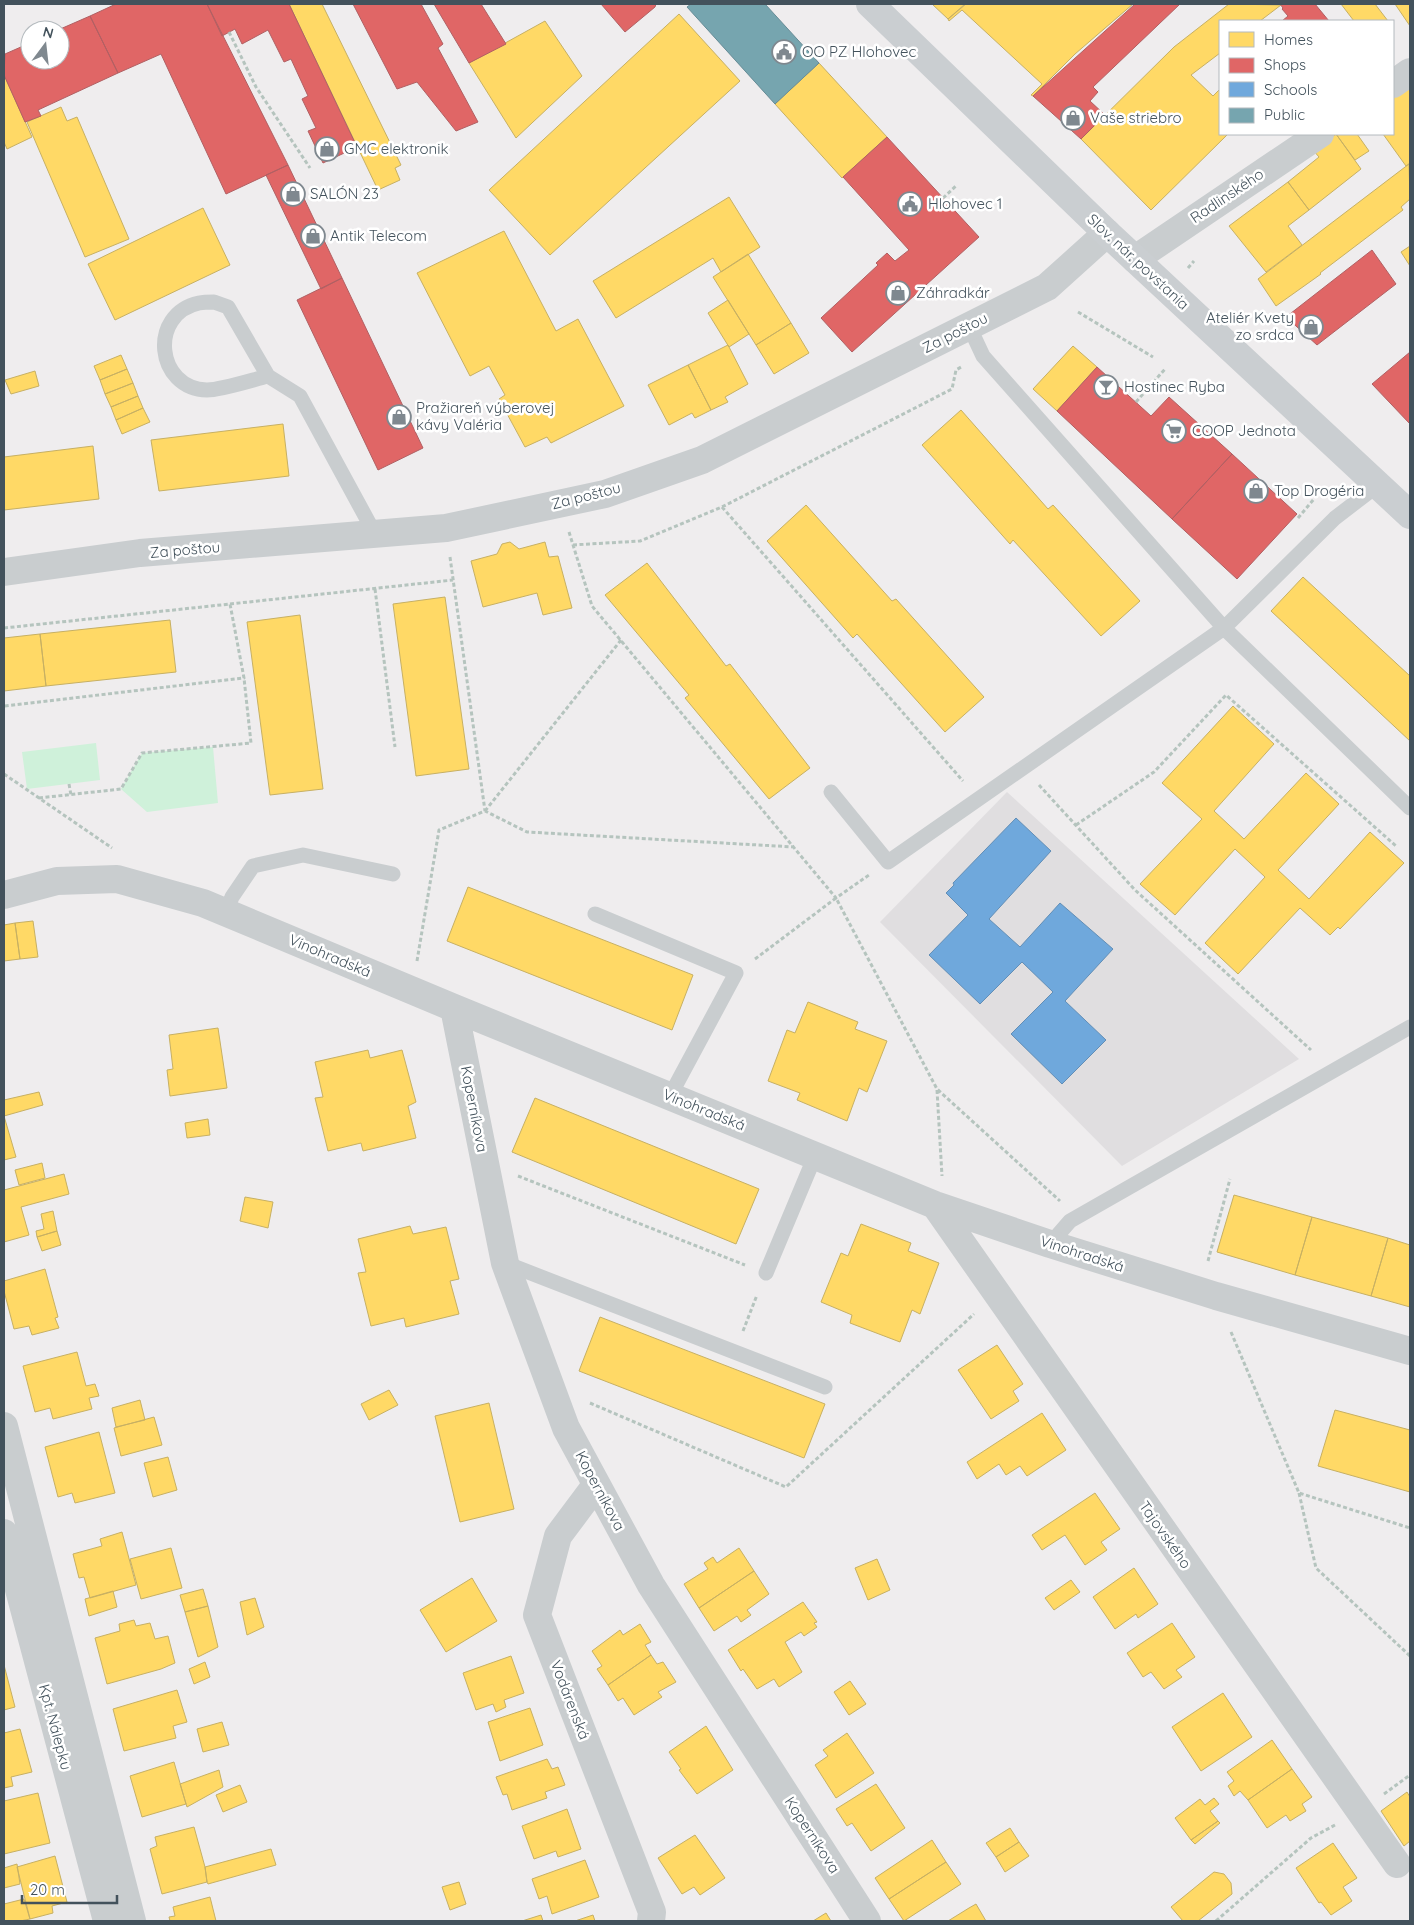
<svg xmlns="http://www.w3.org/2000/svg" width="1414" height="1925" viewBox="0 0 1414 1925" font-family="Quicksand,sans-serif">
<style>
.education{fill:#e0dee0}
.green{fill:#cff1da}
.homes{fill:#ffd966;stroke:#c7b063}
.shops{fill:#e06666;stroke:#b16063}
.schools{fill:#6fa8dc;stroke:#628eb6}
.public{fill:#76a5af;stroke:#678c96}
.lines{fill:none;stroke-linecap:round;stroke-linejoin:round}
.path{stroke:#b5c4be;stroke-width:3;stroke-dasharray:4 2.5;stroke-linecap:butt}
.service{stroke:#c9cdcf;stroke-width:15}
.minor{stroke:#c9cdcf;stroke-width:28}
.secondary{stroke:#caced1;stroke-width:28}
.labels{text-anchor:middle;stroke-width:5;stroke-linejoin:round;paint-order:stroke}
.poi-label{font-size:15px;fill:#43525c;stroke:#fff;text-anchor:start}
.street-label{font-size:15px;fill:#43525c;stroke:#fff}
</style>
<rect width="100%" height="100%" fill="#efedee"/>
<path class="education" d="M1007,792L1299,1059L1122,1166L880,922Z"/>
<path class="green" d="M96,743L100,780L27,789L22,752Z
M213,747L218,803L147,812L121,789L142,753Z"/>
<path class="homes" d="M289,4H322L401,165L395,168L400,180L378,190Z
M932,4H965L948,19Z
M966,4H1133L1075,54L1033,96L1031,95L1042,84L962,10L949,21L948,19Z
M1229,4L1281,5L1260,21H1220V53L1191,75L1213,96L1220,89V134H1228L1151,210L1081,139L1174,47Z
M1341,4H1375L1388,21H1354Z
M1395,4H1410V26Z
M679,14L740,81L550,255L489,190Z
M545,21L582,76L516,138L469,63Z
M819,63L887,137L842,178L775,104Z
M4,75L32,137L7,149L4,142Z
M1410,84V163L1406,166L1383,134H1393V95Z
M61,107L67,121L77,117L129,239L85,257L27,122Z
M1336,134L1361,169L1309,210L1288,182L1319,157L1313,150Z
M1336,134H1357L1369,151L1355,160Z
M1409,164L1410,199L1401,207L1403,210L1320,273L1321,274L1276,306L1258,279Z
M1288,182L1309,210L1288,226L1302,245L1266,272L1229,226Z
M729,197L760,247L721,272L713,258L616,318L593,281Z
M203,208L230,265L115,320L88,264Z
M504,231L556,331L578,319L624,406L551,443L547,437L525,447L499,399L505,395L489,366L470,376L417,273Z
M1410,246V266L1401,252Z
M748,254L791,323L756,345L713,277Z
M728,300L749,334L729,347L708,313Z
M791,323L809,353L774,374L756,345Z
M728,345L748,384L725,397L728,402L711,410L688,365Z
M1073,346L1097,367L1057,411L1033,389Z
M121,355L127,369L100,380L94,366Z
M688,365L711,410L695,418L692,413L669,425L648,385Z
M127,369L133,383L105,394L100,380Z
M35,371L39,386L11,394L5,380Z
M133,383L138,396L111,407L105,394Z
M138,396L143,408L116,420L111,407Z
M143,408L150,422L122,434L116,420Z
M961,410L1048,509L1053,505L1140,601L1101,636L1013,540L1010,544L922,445Z
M283,424L289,476L159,491L151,440Z
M93,446L99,499L4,510V457Z
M806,505L892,601L896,599L984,697L945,732L857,634L853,638L767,541Z
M510,542L519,549L545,542L549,557L558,556L572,608L543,615L537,593L483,607L471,561L497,554L502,544Z
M647,563L726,666L730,664L810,768L769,799L685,698L689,695L605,595Z
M1303,577L1410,676V741L1271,611Z
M445,597L469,769L416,776L393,604Z
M300,615L323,789L270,795L247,622Z
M170,620L176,672L46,686L40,634Z
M40,634L46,686L4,691V638Z
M1233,706L1274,744L1214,811L1244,839L1306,773L1339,804L1278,870L1309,899L1370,832L1404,863L1340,929L1338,927L1330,935L1300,908L1238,974L1205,943L1265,877L1235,849L1175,915L1140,884L1202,819L1162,783Z
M468,887L693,975L672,1030L447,941Z
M33,921L38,957L20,959L15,923Z
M15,923L20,959L4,961V925Z
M808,1002L858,1022L855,1029L887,1041L867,1092L859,1088L847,1121L797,1100L800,1093L768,1081L787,1030L795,1033Z
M218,1028L227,1088L170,1096L167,1070L173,1069L169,1035Z
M368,1050L370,1058L402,1050L416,1102L408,1106L416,1138L363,1151L361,1143L328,1151L315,1098L323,1097L315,1062Z
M39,1092L43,1105L4,1116L16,1157L4,1160V1100Z
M535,1098L759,1189L736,1244L512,1152Z
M208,1119L210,1135L187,1138L185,1123Z
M42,1163L45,1178L19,1185L15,1170Z
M64,1174L69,1194L21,1207L29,1235L4,1242V1190Z
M1234,1195L1312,1217L1295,1275L1217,1252Z
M245,1197L273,1202L268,1228L240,1221Z
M53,1211L57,1231L37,1237L36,1231L44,1229L41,1214Z
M1312,1217L1388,1238L1371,1296L1295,1275Z
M861,1224L911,1243L908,1251L939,1263L920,1314L912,1310L900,1342L850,1323L852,1315L821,1302L841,1253L848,1256Z
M410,1226L413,1234L446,1227L459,1279L450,1281L459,1314L406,1327L404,1318L371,1326L358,1273L366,1272L358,1239Z
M57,1231L61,1245L42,1251L37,1237Z
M1388,1238L1410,1245V1307L1371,1296Z
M45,1269L58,1317L55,1318L59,1328L32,1335L29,1326L14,1329L4,1291V1281Z
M600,1317L825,1404L804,1458L579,1371Z
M997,1345L1023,1384L1013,1391L1019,1401L991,1419L958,1370Z
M77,1352L86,1386L95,1384L99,1396L89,1398L92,1409L53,1419L50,1408L35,1412L23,1366Z
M389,1390L398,1405L369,1420L361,1404Z
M140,1400L145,1420L116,1427L112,1408Z
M489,1403L514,1509L460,1522L435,1416Z
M1335,1410L1410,1430V1492L1318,1466Z
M1042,1413L1066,1450L1027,1476L1020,1466L1006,1475L999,1464L977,1479L967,1462Z
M154,1417L162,1445L121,1456L114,1428Z
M99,1432L115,1493L75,1503L72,1493L58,1497L45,1447Z
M168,1457L177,1490L153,1497L144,1463Z
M1095,1493L1120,1529L1101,1542L1107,1550L1085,1565L1065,1535L1042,1550L1032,1535Z
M122,1532L136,1585L90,1598L84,1577L79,1578L73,1554L102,1546L100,1539Z
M171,1548L182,1588L141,1599L130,1559Z
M739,1548L754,1571L699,1608L684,1584L708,1569L704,1563L713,1557L717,1563Z
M877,1559L890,1590L868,1600L855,1568Z
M1134,1568L1158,1604L1138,1618L1136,1614L1115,1629L1093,1597Z
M754,1571L769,1594L747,1610L751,1615L741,1622L737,1616L714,1631L699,1608Z
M472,1578L497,1621L446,1652L420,1610Z
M1071,1580L1080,1592L1054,1610L1045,1598Z
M203,1589L208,1606L185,1612L180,1595Z
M113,1591L117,1607L89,1616L85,1599Z
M255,1598L264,1627L247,1635L240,1602Z
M803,1602L817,1622L814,1623L817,1627L804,1636L801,1632L785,1642L802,1672L779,1687L774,1679L757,1689L743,1669L741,1671L728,1650Z
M208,1606L218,1647L198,1657L185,1612Z
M134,1620L136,1626L150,1623L155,1639L168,1636L175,1663L161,1669L107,1684L95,1638L120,1631L119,1624Z
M1172,1623L1195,1657L1176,1670L1182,1677L1164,1689L1151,1672L1143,1677L1127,1653Z
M640,1624L651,1642L645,1645L651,1655L608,1685L597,1669L602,1666L592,1651L620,1630L623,1635Z
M651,1655L657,1664L663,1662L676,1682L658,1692L662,1697L634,1715L623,1698L618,1701L608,1685Z
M511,1656L524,1693L504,1700L506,1707L496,1712L493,1704L476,1710L463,1673Z
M205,1662L210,1677L194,1684L189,1669Z
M4,1665L15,1707L4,1710Z
M850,1681L866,1704L849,1715L834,1692Z
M177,1690L187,1722L173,1726L176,1738L124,1751L113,1709Z
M1223,1693L1252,1737L1201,1771L1172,1727Z
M530,1708L543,1745L500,1761L488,1722Z
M222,1722L229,1745L203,1752L197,1729Z
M706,1726L733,1770L697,1794L679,1770L681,1769L669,1752Z
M20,1729L32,1772L11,1777L13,1786L4,1788V1733Z
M847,1733L874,1773L836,1798L815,1765L828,1756L823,1750Z
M1272,1740L1292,1769L1248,1800L1240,1791L1234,1796L1228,1786L1234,1781L1227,1772Z
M547,1759L552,1769L558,1767L565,1785L545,1792L547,1798L512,1810L507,1794L503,1795L496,1777Z
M174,1762L186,1804L142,1817L130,1776Z
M1292,1769L1312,1797L1302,1804L1306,1811L1290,1821L1286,1815L1267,1828L1248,1800Z
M219,1770L223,1787L187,1807L180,1784Z
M876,1784L905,1828L871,1851L852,1823L847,1826L836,1809Z
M240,1785L247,1802L223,1812L216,1795Z
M1407,1792L1410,1797V1841L1404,1846L1381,1811Z
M38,1793L50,1843L4,1854V1801Z
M1214,1798L1219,1804L1210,1811L1218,1821L1191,1840L1175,1818L1200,1799L1205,1805Z
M567,1809L581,1849L558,1857L556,1851L534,1859L522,1826Z
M1218,1821L1220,1823L1195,1844L1191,1840Z
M194,1827L205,1867L207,1882L162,1894L150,1849L157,1846L155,1837Z
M1010,1828L1019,1842L996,1857L986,1843Z
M695,1835L725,1878L700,1895L694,1887L682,1894L658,1858Z
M932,1840L946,1862L889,1899L875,1878Z
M1019,1842L1029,1856L1005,1872L996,1857Z
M1333,1843L1357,1878L1343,1887L1352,1901L1331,1915L1321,1902L1319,1903L1296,1868Z
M271,1849L276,1865L208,1884L207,1882L205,1867Z
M55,1856L67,1902L52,1906L53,1913L30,1919L17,1867Z
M585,1860L599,1897L552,1914L547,1896L539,1899L532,1879Z
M946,1862L961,1884L904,1921L889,1899Z
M17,1864L20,1884L4,1888V1868Z
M1214,1872L1224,1874L1231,1883L1232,1894L1198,1921H1183L1171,1907Z
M459,1882L466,1904L450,1910L442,1887Z
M210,1897L216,1921H170L169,1917L175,1916L173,1907Z
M24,1899L30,1919L20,1921H4V1904Z
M976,1904L986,1921H948L969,1908Z
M826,1913L831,1921H813Z
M541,1915L543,1921H522Z
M593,1915L595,1921H575Z"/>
<path class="shops" d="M116,4H207L288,165L226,194L161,54L118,73L90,16Z
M207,4H289L357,147L323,163L308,131L316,128L302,99L308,96L291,59L284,62L268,30L242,44L235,29L222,36Z
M353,4H421L443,44L438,48L478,122L456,131L417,82L397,89Z
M434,4H481L506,44L469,63Z
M601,4H656L655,7L625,32Z
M1135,4H1180L1093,87L1098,92L1090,101L1105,115L1081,139L1033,96Z
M1280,4H1315L1329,21H1282L1288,16L1282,9L1283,8Z
M90,16L118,73L38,110L41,116L25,122L4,75L5,54L30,43V60H60V30H58Z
M887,137L979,237L852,352L821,318L878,265L876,263L887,253L895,261L909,250L843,177Z
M288,165L342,278L321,289L266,175Z
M1372,250L1396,284L1317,345L1286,317Z
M342,278L423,448L378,470L297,300Z
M1410,352V424L1372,384Z
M1097,367L1151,416L1169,397L1232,454L1172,519L1057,411Z
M1232,454L1297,514L1237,579L1172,519Z"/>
<path class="schools" d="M1016,818L1051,851L989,919L1020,947L1060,903L1113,949L1065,1001L1106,1040L1062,1084L1011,1034L1053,992L1022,962L980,1004L929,955L968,915L946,893L954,885L953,883Z"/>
<path class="public" d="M691,4H765L819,63L775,104L687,7Z"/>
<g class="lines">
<path class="path" d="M229,32L256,87L310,168
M943,198L957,185
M1188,268L1194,261
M1078,312L1153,357
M1136,402L1165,369
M722,507L963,781
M1298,518L1314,499
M569,532L592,606L836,898L869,875
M573,545L640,541L722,507L952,389L956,370L963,366
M450,557L485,811
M375,589L395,747
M230,604L453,580
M4,628L230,604L244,678L4,706
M4,774L112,848
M69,784L71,795
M1039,785L1135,890L1311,1050
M39,798L121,789L142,753L251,743L244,678
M485,811L621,640
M1076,825L1154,772L1226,695L1396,846
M755,959L836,898L937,1089L1060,1201
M417,961L439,830L485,811L527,832L794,847
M937,1090L942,1176
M518,1176L745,1265
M1208,1261L1230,1179
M743,1331L757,1295
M1231,1332L1299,1493L1410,1528
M590,1403L786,1487L974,1314
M1299,1493L1316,1568L1410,1656
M1384,1794L1410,1775
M1216,1921L1311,1838L1335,1825"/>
<path class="service" d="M214,302L228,307L268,376C252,380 221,390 207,390C156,389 148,314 199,303C204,302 209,302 214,302Z
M969,326L983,356L1224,628L1410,808
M268,376L300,396L375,534
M831,792L888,862L1224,628L1335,518L1378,485
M226,912L232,897L253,866L303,855L393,874
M595,914L736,973L670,1096
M1050,1244L1070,1221L1410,1027
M505,1263L825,1387
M766,1273L815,1156"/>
<path class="minor" d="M1393,84L1410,72
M1135,259L1320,134
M4,572L140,553L446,528L605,494L702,460L1047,287L1107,233
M4,895L57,881L117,879L203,903L454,1008L935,1205L1050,1244L1216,1296L1410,1351
M454,1008L505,1263L566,1428L651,1585L867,1921
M935,1205L1397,1864
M4,1426L132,1921
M596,1485L558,1536L537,1615L652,1912L651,1921
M4,1533L107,1921"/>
<path class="secondary" d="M870,4L1107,233L1410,515"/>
</g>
<defs>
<g id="civic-ring" transform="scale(1.25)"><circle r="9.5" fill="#fff" stroke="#7f888f" stroke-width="1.5"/><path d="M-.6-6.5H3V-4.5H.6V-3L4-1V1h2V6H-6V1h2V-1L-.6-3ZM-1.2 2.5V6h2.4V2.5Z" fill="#7f888f"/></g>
<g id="shop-ring" transform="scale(1.25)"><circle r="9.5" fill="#fff" stroke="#7f888f" stroke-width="1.5"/><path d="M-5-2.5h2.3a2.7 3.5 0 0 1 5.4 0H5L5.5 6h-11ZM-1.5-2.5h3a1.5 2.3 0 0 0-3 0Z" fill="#7f888f"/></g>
<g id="bar-ring" transform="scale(1.25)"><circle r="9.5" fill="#fff" stroke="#7f888f" stroke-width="1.5"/><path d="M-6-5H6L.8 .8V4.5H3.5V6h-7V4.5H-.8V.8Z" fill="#7f888f"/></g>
<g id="supermarket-ring" transform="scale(1.25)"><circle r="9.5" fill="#fff" stroke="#7f888f" stroke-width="1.5"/><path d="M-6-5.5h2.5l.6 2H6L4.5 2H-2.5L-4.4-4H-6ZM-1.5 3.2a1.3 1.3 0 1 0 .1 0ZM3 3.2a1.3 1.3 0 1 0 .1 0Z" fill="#7f888f"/></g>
</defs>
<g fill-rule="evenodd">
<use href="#civic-ring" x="784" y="52"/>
<use href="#shop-ring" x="1073" y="118"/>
<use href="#shop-ring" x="327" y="149"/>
<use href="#shop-ring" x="293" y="194"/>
<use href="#civic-ring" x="910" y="204"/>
<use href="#shop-ring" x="313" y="236"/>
<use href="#shop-ring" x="898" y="293"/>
<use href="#shop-ring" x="1311" y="327"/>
<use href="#bar-ring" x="1106" y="387"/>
<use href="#shop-ring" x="399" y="417"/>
<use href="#supermarket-ring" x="1174" y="431"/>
<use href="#shop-ring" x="1256" y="491"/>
</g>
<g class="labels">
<g class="poi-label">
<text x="802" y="57">OO PZ Hlohovec</text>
<text x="1090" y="123">Vaše striebro</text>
<text x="344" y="154">GMC elektronik</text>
<text x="310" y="199">SALÓN 23</text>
<text x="928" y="209">Hlohovec 1</text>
<text x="330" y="241">Antik Telecom</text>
<text x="916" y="298">Záhradkár</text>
<text x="1294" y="323" text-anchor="end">Ateliér Kvety<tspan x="1294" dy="17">zo srdca</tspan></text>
<text x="1124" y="392">Hostinec Ryba</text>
<text x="416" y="413">Pražiareň výberovej<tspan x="416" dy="17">kávy Valéria</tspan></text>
<text x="1192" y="436">COOP Jednota</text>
<text x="1274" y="496">Top Drogéria</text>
</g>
<g class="street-label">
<text transform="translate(1227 196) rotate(-34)" y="5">Radlinského</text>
<text transform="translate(1138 262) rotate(43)" y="5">Slov. nár. povstania</text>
<text transform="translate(955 333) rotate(-27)" y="5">Za poštou</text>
<text transform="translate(586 496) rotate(-14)" y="5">Za poštou</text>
<text transform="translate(185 550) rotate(-5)" y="5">Za poštou</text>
<text transform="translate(330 956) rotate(23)" y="5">Vinohradská</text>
<text transform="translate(474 1109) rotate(79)" y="5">Koperníkova</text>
<text transform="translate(704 1110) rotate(22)" y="5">Vinohradská</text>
<text transform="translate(1082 1254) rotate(18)" y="5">Vinohradská</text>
<text transform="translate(600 1491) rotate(62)" y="5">Koperníkova</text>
<text transform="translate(1165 1535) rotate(55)" y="5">Tajovského</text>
<text transform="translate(570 1700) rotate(69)" y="5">Vodárenská</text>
<text transform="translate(55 1727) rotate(75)" y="5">Kpt. Nálepku</text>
<text transform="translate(812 1835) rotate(57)" y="5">Koperníkova</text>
</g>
</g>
<rect width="1414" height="1925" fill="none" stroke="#43525c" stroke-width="10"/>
<rect x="1219" y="20" width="175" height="115" fill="#ffffff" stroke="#b4babe"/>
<rect x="1229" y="32" width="25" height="15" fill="#ffd966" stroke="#b4babe"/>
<text x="1264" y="45" font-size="15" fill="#43525c">Homes</text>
<rect x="1229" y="58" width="25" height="15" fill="#e06666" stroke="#b4babe"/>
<text x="1264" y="70" font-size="15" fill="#43525c">Shops</text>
<rect x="1229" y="82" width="25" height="15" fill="#6fa8dc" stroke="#b4babe"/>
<text x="1264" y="95" font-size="15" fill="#43525c">Schools</text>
<rect x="1229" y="108" width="25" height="15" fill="#76a5af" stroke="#b4babe"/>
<text x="1264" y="120" font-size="15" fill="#43525c">Public</text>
<g transform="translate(45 45) rotate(15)"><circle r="24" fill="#ffffff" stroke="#b4babe"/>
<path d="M0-4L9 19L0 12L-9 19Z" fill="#7f888f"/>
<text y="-8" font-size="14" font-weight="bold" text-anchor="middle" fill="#43525c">N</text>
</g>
<path d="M22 1895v8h95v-8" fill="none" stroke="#43525c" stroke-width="2.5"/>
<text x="30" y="1895" font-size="15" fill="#43525c" stroke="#ffffff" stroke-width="4" paint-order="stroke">20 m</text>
</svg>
